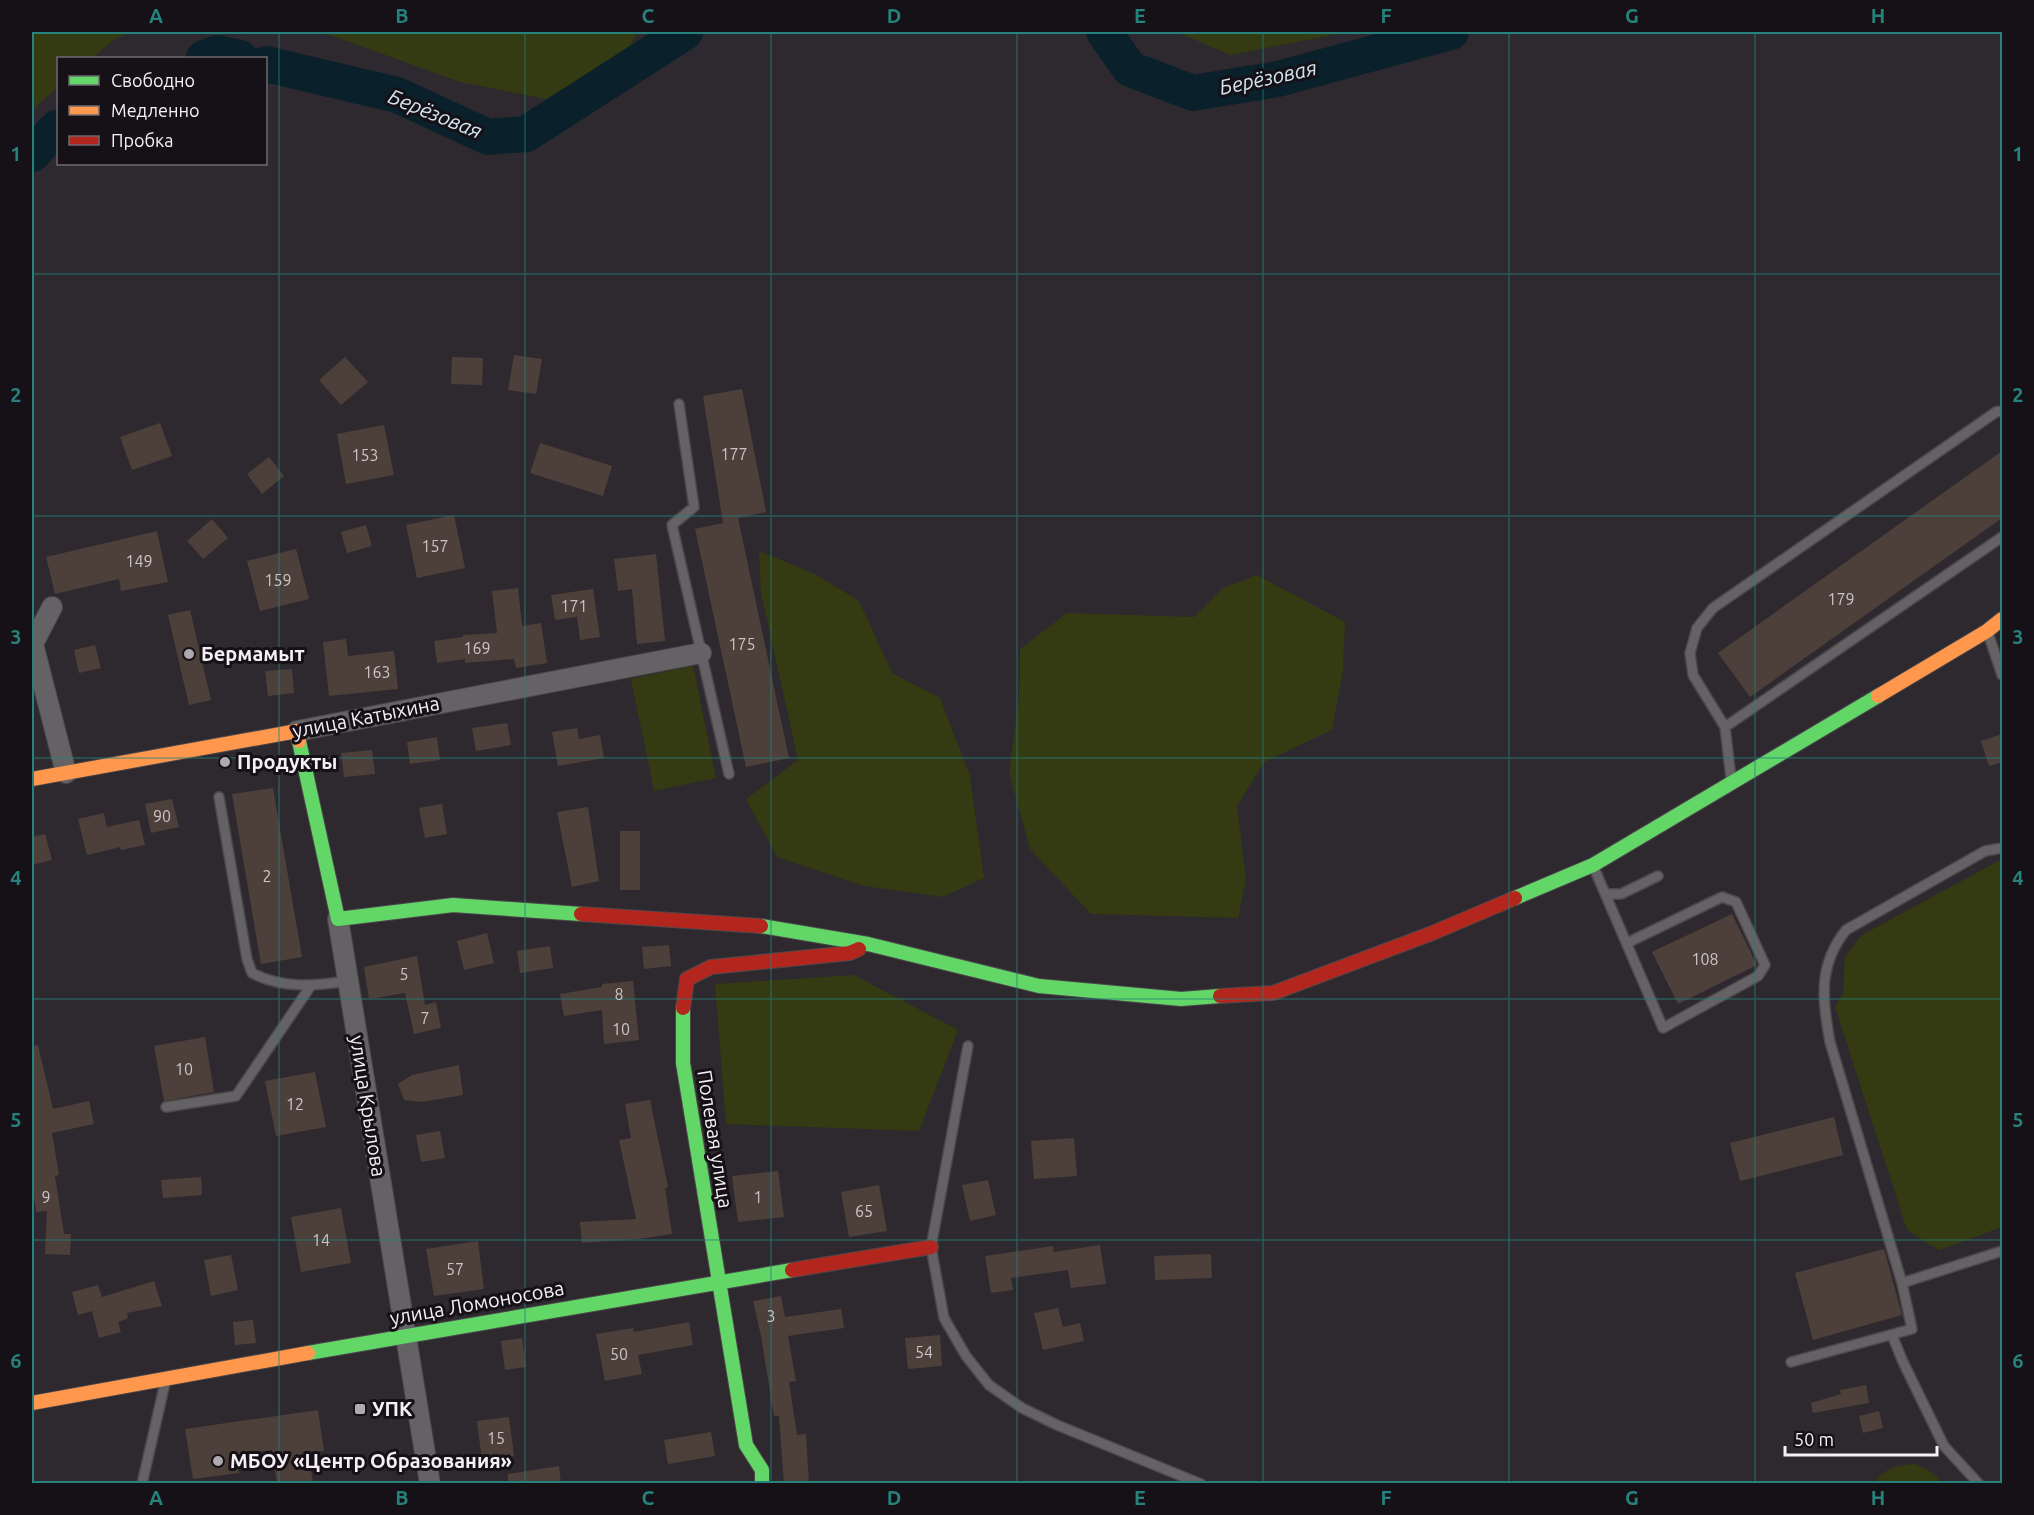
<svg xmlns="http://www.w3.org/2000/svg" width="2034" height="1515" viewBox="0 0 2034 1515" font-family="Ubuntu,sans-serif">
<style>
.green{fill:#343a11}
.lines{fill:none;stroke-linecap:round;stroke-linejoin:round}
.river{stroke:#0a202b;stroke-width:36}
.building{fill:#4d403b}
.lane-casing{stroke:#4b474b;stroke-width:12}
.street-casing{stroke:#4b474b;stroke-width:22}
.fast-casing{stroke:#4b474b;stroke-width:16}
.slow-casing{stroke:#4b474b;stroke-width:16}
.jam-casing{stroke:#4b474b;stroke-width:16}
.lane{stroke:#656265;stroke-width:9}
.street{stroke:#656265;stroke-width:20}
.fast{stroke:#63d668;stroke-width:14}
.slow{stroke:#ff974d;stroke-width:14}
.jam{stroke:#b3261e;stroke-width:14}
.grid{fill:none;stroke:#26827c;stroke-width:1.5;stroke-opacity:0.55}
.poi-dot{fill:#b0aab0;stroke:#151116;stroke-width:2}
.labels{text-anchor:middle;stroke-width:6;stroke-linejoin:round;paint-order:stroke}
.number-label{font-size:16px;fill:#ccc4c7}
.poi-label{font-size:20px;font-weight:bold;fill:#f6f0f6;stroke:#151116;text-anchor:start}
.street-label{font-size:20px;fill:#f6f0f6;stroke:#151116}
.water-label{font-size:21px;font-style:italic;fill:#d2e6f1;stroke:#151116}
.neatline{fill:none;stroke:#26827c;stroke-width:2}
.grid-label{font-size:20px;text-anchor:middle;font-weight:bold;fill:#26827c}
</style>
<rect width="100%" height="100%" fill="#2e292e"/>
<path class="green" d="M32,32H131L115,39L92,58H58V87L32,110Z
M322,32H638L620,62L546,99L460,82Z
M1177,32H1347L1230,55Z
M759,551L815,574L859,601L892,673L940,698L970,776L984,878L943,897L864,886L777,857L746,799L798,760L761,593Z
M1257,575L1345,622L1343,671L1332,730L1264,762L1237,806L1246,879L1238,918L1091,914L1030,849L1009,773L1019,697L1020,649L1067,613L1194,617L1223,588Z
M693,666L716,778L654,791L631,679Z
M2002,859V1227L1939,1250L1907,1230L1835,1007L1843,993L1845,957L1862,935Z
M854,975L958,1030L919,1131L726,1124L715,984Z
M1914,1464C1926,1468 1935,1473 1942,1483H1874C1883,1469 1898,1465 1914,1464Z"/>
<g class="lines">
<path class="river" d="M1104,32L1130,69L1193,93L1278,79L1451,32
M204,58L218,53L240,58
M266,64L397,95L488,137L526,134L685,32
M32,154L58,127"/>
</g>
<path class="building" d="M514,355L542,359L536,394L508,390Z
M345,357L368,382L341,405L319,380Z
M452,357L483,358L482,385L451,384Z
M742,389L766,512L738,518L789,758L746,767L695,529L723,523L703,396Z
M160,423L172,456L132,470L120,437Z
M384,425L394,475L346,484L337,434Z
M540,443L612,466L603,496L530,473Z
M2002,451V518L1750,697L1718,653Z
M269,457L284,476L262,494L247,474Z
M454,515L465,568L417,578L406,525Z
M212,519L228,538L203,559L187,541Z
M366,525L372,546L347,553L341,532Z
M157,531L168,582L121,591L119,579L55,594L46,557Z
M296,549L309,599L260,611L247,561Z
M656,554L665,641L637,644L632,589L618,591L614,559Z
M518,588L522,626L541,623L547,663L516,668L514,659L465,663V659L437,663L434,641L463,637V635L497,633L492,591Z
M593,589L600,637L580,640L577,617L555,620L551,595Z
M190,610L211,700L189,705L168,615Z
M346,639L348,656L394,651L398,689L329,696L323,642Z
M95,645L101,668L79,673L74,650Z
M292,669L294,693L268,696L265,671Z
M507,723L511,745L476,751L472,728Z
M577,728L579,739L600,735L604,758L558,766L552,732Z
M2002,734V762L1989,766L1981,741Z
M437,737L440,760L410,764L407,742Z
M372,750L375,774L344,777L341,753Z
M273,788L302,957L261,964L232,794Z
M172,799L179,827L151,833L145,804Z
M442,804L447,834L425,838L419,808Z
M588,807L599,881L572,887L557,812Z
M104,813L107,827L139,820L145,845L121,850L120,847L87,855L78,819Z
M620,831H640V890H620Z
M45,834L52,860L32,865V837Z
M1732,914L1757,965L1678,1004L1652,952Z
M487,933L494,963L464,970L457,941Z
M669,945L671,966L644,969L642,947Z
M550,946L553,968L520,973L517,951Z
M417,956L425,1005L436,1002L441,1028L414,1034L405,993L369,999L364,967Z
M633,981L639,1040L604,1044L602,1010L564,1016L560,994L602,987V984Z
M205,1037L214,1092L164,1101L154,1046Z
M38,1045L53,1109L89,1101L94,1124L52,1133L59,1175L55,1176L64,1234H71L70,1255L45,1254L47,1211L36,1212L32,1182V1046Z
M459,1065L463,1095L422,1102L404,1100L398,1084L412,1075Z
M315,1072L326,1127L276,1136L265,1081Z
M650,1100L668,1187L665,1188L672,1234L638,1239L582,1243L580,1222L636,1219L619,1140L631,1138L625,1104Z
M1834,1117L1843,1155L1740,1181L1730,1143Z
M440,1131L445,1158L421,1162L416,1135Z
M1074,1138L1077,1176L1034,1179L1031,1141Z
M778,1171L784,1217L738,1222L732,1176Z
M201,1177L202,1195L163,1198L161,1180Z
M988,1180L996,1215L970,1221L962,1185Z
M879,1185L887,1231L849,1237L841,1192Z
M341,1208L351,1263L301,1272L291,1217Z
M478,1241L484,1289L434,1296L426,1249Z
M1100,1245L1106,1284L1071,1288L1068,1270L1011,1278L1013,1290L991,1293L985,1256L1053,1246L1054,1252Z
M1884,1249L1902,1315L1813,1340L1795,1273Z
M1211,1254L1212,1278L1155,1280L1154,1256Z
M231,1255L238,1290L211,1296L204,1260Z
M154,1281L162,1306L127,1313L128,1318L118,1322L121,1332L99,1338L92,1311L78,1315L72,1292L98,1285L102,1297Z
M781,1296L785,1317L841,1309L844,1328L788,1336L796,1381L789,1382L797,1435L806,1434L809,1484H784L779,1416H774L761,1336L753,1301Z
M1058,1308L1063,1327L1080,1323L1084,1341L1043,1350L1034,1313Z
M253,1320L256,1343L235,1345L233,1322Z
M689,1322L693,1345L638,1355L642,1374L605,1381L596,1334L633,1328L634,1332Z
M940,1335L942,1366L908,1369L905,1338Z
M522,1338L526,1367L505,1370L501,1341Z
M1866,1385L1869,1403L1813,1413L1811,1403L1841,1394L1840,1390Z
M318,1410L324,1451L309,1453L313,1484H277L272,1450L236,1455L239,1473L193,1479L185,1429Z
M1879,1411L1883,1428L1863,1433L1859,1416Z
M509,1417L514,1456L482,1460L477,1421Z
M711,1432L715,1456L668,1464L664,1440Z
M559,1466L561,1484H508V1474Z"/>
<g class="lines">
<g class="lane-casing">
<path id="lane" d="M679,404L694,507L672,525L729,774
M1988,633L2002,675
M1725,727L2002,537
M1731,778L1725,727L1693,675L1690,653L1697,628L1713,608L1996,412L2002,411
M219,797L247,959L252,973C283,989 315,986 347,981
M1594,868L1663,1028L1758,976L1765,965L1736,902L1722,897L1627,943
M1606,894H1621L1658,876
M968,1046L931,1247L944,1318L966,1356L989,1385L1022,1408L1057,1425L1201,1484
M166,1107L236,1096L310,987
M1902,1283L2002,1251
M1892,1335L1903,1362L1944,1446L1979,1484
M1791,1362L1912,1329L1902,1283L1830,1042C1822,1000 1818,965 1846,930L1985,851L2002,848
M142,1484L165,1383"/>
</g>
<g class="street-casing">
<path id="street" d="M52,607L33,644L66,773
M297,731L701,653
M338,919L430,1484"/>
</g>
<g class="fast-casing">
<path id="fast" d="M299,741L338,919L453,905L581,914
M1515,898L1593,865L1878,696
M761,926L868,944L1039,986L1181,999L1220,996
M683,1008V1063L746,1445L762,1470V1484
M308,1353L792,1270"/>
</g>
<g class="slow-casing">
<path id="slow" d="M1878,696L1987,631L2002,619
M32,779L297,731L299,741
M32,1403L308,1353"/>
</g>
<g class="jam-casing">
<path id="jam" d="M581,914L761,926
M1220,996L1273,993L1430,934L1515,898
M683,1008L687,979L711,967L850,953L859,949
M792,1270L931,1247"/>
</g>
<use href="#lane" class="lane"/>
<use href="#street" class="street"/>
<use href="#fast" class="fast"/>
<use href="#slow" class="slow"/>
<use href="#jam" class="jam"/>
</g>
<path class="grid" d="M279,32V1484M525,32V1484M771,32V1484M1017,32V1484M1263,32V1484M1509,32V1484M1755,32V1484M32,274H2002M32,516H2002M32,758H2002M32,999H2002M32,1240H2002"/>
<g class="poi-dot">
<circle cx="189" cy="654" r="6"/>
<circle cx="225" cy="762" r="6"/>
<rect x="354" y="1403" width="12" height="12" rx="3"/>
<circle cx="218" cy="1461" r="6"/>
</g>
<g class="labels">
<g class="number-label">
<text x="734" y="460">177</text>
<text x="365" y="461">153</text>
<text x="435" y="552">157</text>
<text x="139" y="567">149</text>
<text x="278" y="586">159</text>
<text x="1841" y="605">179</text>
<text x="574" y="612">171</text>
<text x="742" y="650">175</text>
<text x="477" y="654">169</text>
<text x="377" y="678">163</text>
<text x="162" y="822">90</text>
<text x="267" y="882">2</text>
<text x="1705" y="965">108</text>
<text x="404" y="980">5</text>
<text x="619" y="1000">8</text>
<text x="425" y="1024">7</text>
<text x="621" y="1035">10</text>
<text x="184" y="1075">10</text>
<text x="295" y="1110">12</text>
<text x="46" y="1203">9</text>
<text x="758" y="1203">1</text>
<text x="864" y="1217">65</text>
<text x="321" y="1246">14</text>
<text x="455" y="1275">57</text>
<text x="771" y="1322">3</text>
<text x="924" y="1358">54</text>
<text x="619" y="1360">50</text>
<text x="496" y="1444">15</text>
</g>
<g class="poi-label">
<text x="201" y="661">Бермамыт</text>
<text x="237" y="769">Продукты</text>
<text x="372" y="1416">УПК</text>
<text x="230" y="1468">МБОУ «Центр Образования»</text>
</g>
<g class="street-label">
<text transform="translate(366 717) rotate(-11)" y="7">улица Катыхина</text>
<text transform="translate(368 1106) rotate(81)" y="7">улица Крылова</text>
<text transform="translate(715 1139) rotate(81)" y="7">Полевая улица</text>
<text transform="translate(477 1303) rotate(-10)" y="7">улица Ломоносова</text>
</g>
<g class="water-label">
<text transform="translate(1268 78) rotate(-12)" y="7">Берёзовая</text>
<text transform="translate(435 114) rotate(22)" y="7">Берёзовая</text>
</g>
</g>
<rect width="2034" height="1515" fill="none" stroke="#151116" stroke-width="66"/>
<rect x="57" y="57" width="210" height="108" fill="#151116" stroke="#6f6a70" stroke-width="1.5"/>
<rect x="69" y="76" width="30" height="9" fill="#63d668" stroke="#6f6a70" stroke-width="1.5"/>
<text x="111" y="87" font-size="18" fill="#f6f0f6">Свободно</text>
<rect x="69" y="106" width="30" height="9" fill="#ff974d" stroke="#6f6a70" stroke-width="1.5"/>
<text x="111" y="117" font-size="18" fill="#f6f0f6">Медленно</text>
<rect x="69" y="136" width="30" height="9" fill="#b3261e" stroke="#6f6a70" stroke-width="1.5"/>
<text x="111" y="147" font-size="18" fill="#f6f0f6">Пробка</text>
<path d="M1785 1446v9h152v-9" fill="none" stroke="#f6f0f6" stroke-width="3"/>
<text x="1794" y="1446" font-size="18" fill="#f6f0f6" stroke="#151116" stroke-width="4.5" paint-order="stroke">50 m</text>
<rect x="33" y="33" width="1968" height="1449" class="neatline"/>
<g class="grid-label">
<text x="156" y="23">A</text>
<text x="402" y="23">B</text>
<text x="648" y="23">C</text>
<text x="894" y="23">D</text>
<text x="1140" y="23">E</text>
<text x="1386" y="23">F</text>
<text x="1632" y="23">G</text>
<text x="1878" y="23">H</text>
<text x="16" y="161">1</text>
<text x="2018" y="161">1</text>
<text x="16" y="402">2</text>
<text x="2018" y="402">2</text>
<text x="16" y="644">3</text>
<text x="2018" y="644">3</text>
<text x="16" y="885">4</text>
<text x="2018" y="885">4</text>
<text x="16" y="1127">5</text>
<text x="2018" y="1127">5</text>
<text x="16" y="1368">6</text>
<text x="2018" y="1368">6</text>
<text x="156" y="1505">A</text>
<text x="402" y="1505">B</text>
<text x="648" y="1505">C</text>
<text x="894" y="1505">D</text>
<text x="1140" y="1505">E</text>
<text x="1386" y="1505">F</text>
<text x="1632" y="1505">G</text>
<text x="1878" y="1505">H</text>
</g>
</svg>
